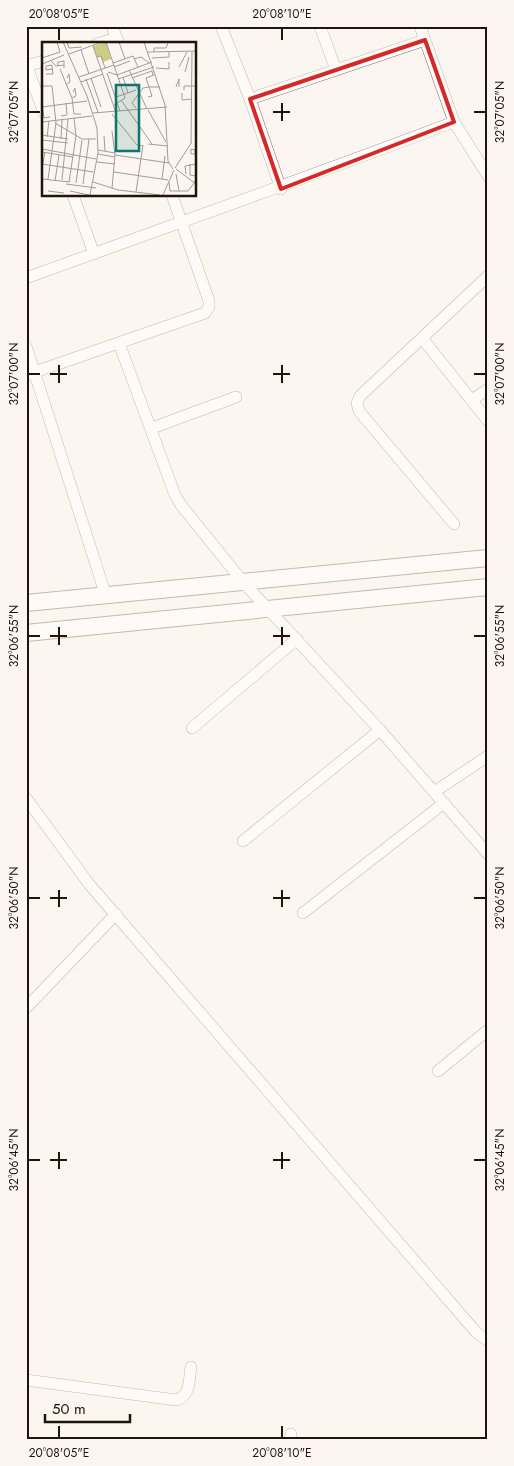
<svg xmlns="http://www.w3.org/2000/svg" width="514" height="1466" viewBox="0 0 514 1466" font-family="Jost,sans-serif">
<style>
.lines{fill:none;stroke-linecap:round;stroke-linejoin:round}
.street-casing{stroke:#8a6c5a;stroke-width:12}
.secondary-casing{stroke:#8a6c5a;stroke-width:18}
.street{stroke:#fff;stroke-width:11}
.secondary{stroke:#fff;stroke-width:16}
.marked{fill:none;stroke:#d62828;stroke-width:4;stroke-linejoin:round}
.ticks{fill:none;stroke:#20140d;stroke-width:2}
.inset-road{fill:none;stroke:#a49b96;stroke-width:1}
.view{fill:#0f766e;fill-opacity:0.15;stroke:#0f766e;stroke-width:2.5}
.inset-edge{fill:none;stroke:#20140d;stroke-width:2.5}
.neatline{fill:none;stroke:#20140d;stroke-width:2}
.ticks-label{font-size:12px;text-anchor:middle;fill:#20140d}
</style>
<rect width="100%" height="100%" fill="#fcf5f1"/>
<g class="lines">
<g class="street-casing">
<path id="street" d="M112,26L119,44
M221,26L250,99L281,189
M320,26L336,70
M420,26L454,122L488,176
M97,44L116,38
M26,64L44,113
M26,66L44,61
M250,99L425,40
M73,195L94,254
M26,278C169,226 312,176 454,122
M422,338L488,421
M119,343L175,495L181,505L243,582L380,730L488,854
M26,346L106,596
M26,375L205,313L209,307V301L172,195
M472,400L488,389
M152,428L236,397
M454,524L359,411L357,403L360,396L488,276
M192,728L297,639
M434,792L488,756
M26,798L89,884L476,1332L488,1341
M243,841L380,730
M303,913L444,803
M26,1008L116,914
M438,1071L488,1030
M26,1380L176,1400C191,1396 189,1379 191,1367
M290,1440L291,1434"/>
</g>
<g class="secondary-casing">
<path id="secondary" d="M26,603L488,558
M26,633L488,587"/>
</g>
<use href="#street" class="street"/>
<use href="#secondary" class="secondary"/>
</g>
<path d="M0 0H514V1466H0ZM425,40L454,122L281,189L250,99Z" fill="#fcf5f1" fill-opacity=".55" fill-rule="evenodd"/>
<path class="marked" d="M425,40L454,122L281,189L250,99Z"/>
<path class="ticks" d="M59,28V40M282,28V40M282,103V121M28,112H40M273,112H290M474,112H486M59,365V383M282,365V383M28,374H40M50,374H67M273,374H290M474,374H486M59,627V645M282,627V645M28,636H40M50,636H67M273,636H290M474,636H486M59,890V907M282,890V907M28,898H40M50,898H67M273,898H290M474,898H486M59,1152V1169M282,1152V1169M28,1160H40M50,1160H67M273,1160H290M474,1160H486M59,1426V1438M282,1426V1438"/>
<g transform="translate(42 42)">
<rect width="154" height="154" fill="#fcf5f1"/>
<path d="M64,0L69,17L61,20L59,14L55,15L51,4Z" fill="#cbcd83"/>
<path class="inset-road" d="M21,0L45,54L55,86L56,111L48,153M25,0L27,6L40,5M64,0L83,56L72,63M77,0L83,17M102,0L123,63L126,119L131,127M51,4L74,71M39,8L47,32M106,10L154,9M112,10V6H124L126,1M27,12L60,0M55,15L59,14L63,26M0,16L18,10L15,0M110,16L127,15V10M92,17L99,15L107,21M9,19L14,24L22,23M71,21L91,14L96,25M0,22L22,13M16,24V20L22,19V26M72,25L88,19M137,25L145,10M114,26L127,27V20M18,27L30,56L32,72H39M87,28L105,67M66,30L75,33L110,20M143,30L147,15M65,31L78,69M4,32H11L10,24V23L4,24V28L10,27M112,33L104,36L107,45H118M37,35L72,23M81,35L86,51M49,36L59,65M90,36L110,29L111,33M44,37L56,70M76,37L112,25M39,40L61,32M25,42L28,40L27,32L25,36M0,44H10L14,81L6,137M134,45L137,37V45M142,48V44H154M140,51V58L150,57M74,55L94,48M30,56L34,54L33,46L31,50M79,58L110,102M0,63L2,76L8,75M0,65L45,59M94,66L90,61L101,46L107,45L110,54L106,55M106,68L124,100M51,71L125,65M70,72L95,103L101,104M19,74L25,73L24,61M0,80L50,74M13,81L40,97H54M70,89L73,113L70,146M0,93L26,97M62,94L63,109M5,95L7,79M19,97L20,78M0,98L26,101M149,101L150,10M106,102L126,104M0,107L54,117M56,108L73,111M0,110L31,115M56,112L73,115M153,112V108L149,107V112H154M73,113L127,121M55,120L73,122M0,122L51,130M148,122V133L153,134M133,126L150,100M0,127L3,110M134,127L154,142M72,130L126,138M134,132L137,149M144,132L143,124L154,122M0,137L28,140M120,137L123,114M20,138L26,77M13,139L17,113M27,140L34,94L32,76M51,140L76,148L118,153M127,140L128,149H146L153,140L154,132M34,141L40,98M24,142L54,146M41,142L47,97M6,149L22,151M28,149L47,153M94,150L101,103M121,153L132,128"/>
<path class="view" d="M74,43H97V109H74Z"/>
<rect width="154" height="154" class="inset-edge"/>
</g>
<rect width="514" height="1466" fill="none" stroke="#fcf5f1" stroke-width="55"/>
<path d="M45 1414v8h85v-8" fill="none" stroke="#20140d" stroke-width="2.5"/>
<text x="52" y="1414" font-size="15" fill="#20140d" stroke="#fcf5f1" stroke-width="4" paint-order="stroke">50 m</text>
<rect x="28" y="28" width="458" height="1410" class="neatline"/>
<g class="ticks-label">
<text x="59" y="18">20°08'05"E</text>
<text x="282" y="18">20°08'10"E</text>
<text transform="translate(14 112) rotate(-90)" y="4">32°07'05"N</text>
<text transform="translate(500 112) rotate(-90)" y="4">32°07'05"N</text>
<text transform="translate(14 374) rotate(-90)" y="4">32°07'00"N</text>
<text transform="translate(500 374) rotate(-90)" y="4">32°07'00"N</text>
<text transform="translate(14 636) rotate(-90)" y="4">32°06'55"N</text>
<text transform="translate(500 636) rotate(-90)" y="4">32°06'55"N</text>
<text transform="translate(14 898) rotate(-90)" y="4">32°06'50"N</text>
<text transform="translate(500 898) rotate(-90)" y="4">32°06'50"N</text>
<text transform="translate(14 1160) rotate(-90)" y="4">32°06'45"N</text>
<text transform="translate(500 1160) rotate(-90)" y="4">32°06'45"N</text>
<text x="59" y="1457">20°08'05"E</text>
<text x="282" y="1457">20°08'10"E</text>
</g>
</svg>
